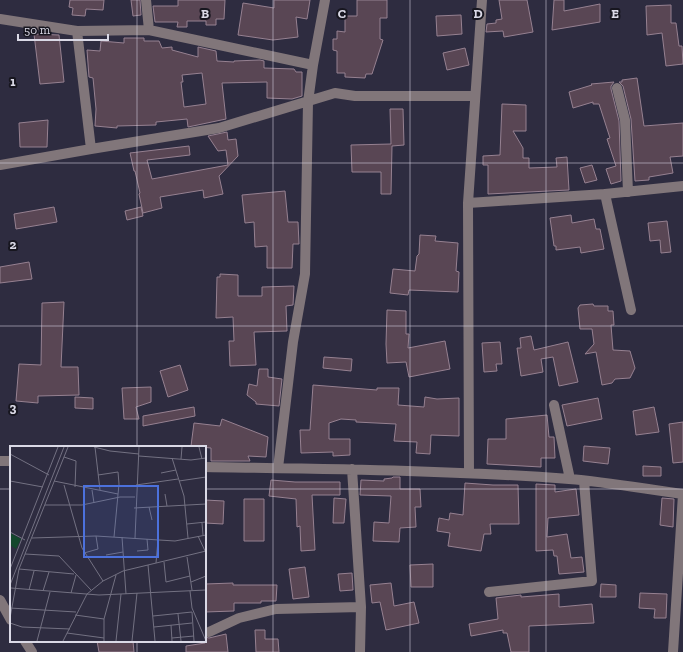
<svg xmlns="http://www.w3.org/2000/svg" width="683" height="652" viewBox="0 0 683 652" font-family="'Zilla Slab',serif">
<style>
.building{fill:#594654;stroke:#968191;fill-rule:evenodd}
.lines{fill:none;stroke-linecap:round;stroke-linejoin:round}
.minor{stroke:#81767a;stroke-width:10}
.grid{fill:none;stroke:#dad9e6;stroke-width:1;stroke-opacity:0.55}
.inset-road{fill:none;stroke:#737182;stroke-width:1}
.view{fill:#4c71dc;fill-opacity:0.15;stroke:#4c71dc;stroke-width:2}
.inset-edge{fill:none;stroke:#dad9e6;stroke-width:2}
.grid-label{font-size:13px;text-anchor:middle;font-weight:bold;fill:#dad9e6;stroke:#17161f;stroke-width:4;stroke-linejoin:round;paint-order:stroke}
</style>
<rect width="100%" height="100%" fill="#2e2c40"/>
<path class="building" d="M70,0H104L103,10L86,9L85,16L72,15L73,8L69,7Z
M131,0H140L141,15L133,16Z
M178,0H225L224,19H216V25H206V21H187V27H177L178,22H155L153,6H178Z
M274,0H310L307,19L296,17L298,37L273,40L238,35L243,3L274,8Z
M357,0H387V18H380V39L383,40L372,74H366L365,78L345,77V73H337V51L333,50V39H337V31L345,32V16H357Z
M499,0H527L533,32L504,37L503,31L486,32L487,24L496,23V20L502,19Z
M554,0H564V11L600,4V22L552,30Z
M671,5V23H676L679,46H682L683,64L666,66L662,33L647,35L646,6Z
M461,15L462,34L437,36L436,16Z
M34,34L59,35L64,82L40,84Z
M124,38H144V41H159L162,48L172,47V50L198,57V47L216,51L217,61L234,62V61L260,60L264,61V68L294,69L296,72H302V96L292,99L267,98V82L222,83L226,119L188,127L187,119L156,122V125L117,126V128L95,126L96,109L93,78L89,77L87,50L100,51L101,41L124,43ZM202,73L206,104L184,107L181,82H183L182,75Z
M465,48L469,65L447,70L443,53Z
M637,78L644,126L683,123V156L670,157L673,173L649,177V180L635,181L631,119L623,86L619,82H622V80Z
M614,82L611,86V89L619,121L621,181L611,184L606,169L616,166L607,139L610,138L599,104H593V102L573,108L569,92L592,85L591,84Z
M502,104L526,105V131H513L523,148V158H529V168L557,167L556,158L567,157L569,190L488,194V165H483V156L500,155Z
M390,109H403L404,145L392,146L391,194H381V172H352L351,145L391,144Z
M48,120L47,147H20L19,123Z
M227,132L228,140L236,139L238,156L219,176L223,194L204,198L203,190L160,197L162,208L143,213L139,194L140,193L135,171H134L130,153L189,146L190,155L147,160L152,179L228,165L226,150L218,151L208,136Z
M592,165L597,180L585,183L580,168Z
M285,191L288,222H298L299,244H293L292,268H267V246L255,247L254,222L245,223L242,195Z
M54,207L57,222L16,229L14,214Z
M141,207L143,216L127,220L125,211Z
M571,215L572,223L594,219L596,229H600L604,249L581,253L580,247L556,250V246H554L550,218Z
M667,221L671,252L661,253L660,240L650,241L648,223Z
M420,235L436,236L435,241L458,243L456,271L459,272L458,292L409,290L408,295L390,293L393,269L415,271L417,256L419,254Z
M29,262L32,279L0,283V267Z
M220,274L238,275V296H262V287L294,286L293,305L286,306L287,331L254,332L256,365L230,366L229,341H234L233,317L216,318L217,277H220Z
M64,302L61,367H78L79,395L38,396V403L16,401L19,364L41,365L42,303Z
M593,304L594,306H608V311H613L614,325H611L613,350L630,351L635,368L630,378L615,379L612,383L602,385L596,352L585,354L594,344L592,329H580L578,308L580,305Z
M387,310L406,311V334H409L408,348L445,341L450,369L409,377L406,362L387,363L386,344Z
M531,336L534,350L568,342L578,382L559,386L553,357L541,359L543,372L521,376L517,348H521L520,338Z
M500,342L502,364H496L497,371L484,372L482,343Z
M324,357L352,359L351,371L323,368Z
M180,365L188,390L168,397L160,371Z
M259,369H268V377L282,379L279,406L256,404V402L247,395L249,384L257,386Z
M313,385L377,390V388H399L398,405L424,407L425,397L437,399L459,398V436L431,435L430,454L416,453L417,442L394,441L396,424L356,422V420L341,419L329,423V439H350V455L333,456V452L301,453L300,430H310Z
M151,387V402L136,407L139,419H124L122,388Z
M75,397L93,398V409L75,408Z
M598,398L602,419L567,426L562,405Z
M194,407L195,416L143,426V416Z
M654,407L659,432L636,435L633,411Z
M547,415L549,437H554L555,458H541V467L487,464L488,439H506V419Z
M222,419L268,437L266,457L248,456L250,461H211V448L191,446L194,423L220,426Z
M683,422V462L673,463L669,424Z
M584,446L610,448L608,464L583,461Z
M643,466L661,467V476H643Z
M393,477H400V489H420L421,507H415L416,527L400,528L399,542L373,541L374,522L389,523L391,496L360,495L361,480L384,481V479L392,478Z
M271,480L295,482H340V495H312L315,550L301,551L300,526L297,527L296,499L269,496Z
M465,483L493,485H518L519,524H490L491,534H484L481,551L448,546L450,533L437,531L439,518L449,520L450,513L463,515Z
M536,484L555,485V492L576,489L579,515L548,518L547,537L567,534L571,558L582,557L584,572L559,574L557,556H554L553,550L536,551Z
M334,498L346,499L344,523H333Z
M662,498L674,499L673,527L660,525Z
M244,499H264V541H244Z
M205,500L224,501L223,524L205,523Z
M433,564V587H411L410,565Z
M305,567L309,597L293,599L289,569Z
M352,573L353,590L340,591L338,574Z
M233,583V585H277L276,601H261V603H234V611L205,612V584Z
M391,583L394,606L414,602L419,623L386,630L380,602L372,603L370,585Z
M601,584L616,585V597H600Z
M640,593L667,594L666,618H654L655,609L639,608Z
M559,594V607L592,604L594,623L529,626V652H511L507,633H503V630L471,636L469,624L498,619L496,598L521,595V597Z
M255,630H265V639H278L279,652H256Z
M226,634L228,652H186V646L205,643V637L209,638Z
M97,641H133L134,652H99Z"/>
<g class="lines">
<path class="minor" d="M146,0L149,30
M0,19L77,31L149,30L313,65
M77,31L91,149
M617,88L625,120L628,192
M0,165L91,149L219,128L335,93L355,96H475
M605,194L631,310
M468,203L605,194L683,186
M554,405L570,479
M0,461H11
M205,467C326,469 448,470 569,479C607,482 645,489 683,494
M278,468L293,342L305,274L308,102L313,65L325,0
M352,469L361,607L360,652
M469,473L468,203L482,0
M489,592L592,581L584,481
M0,600L11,620
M209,632L239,618L276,609L361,607
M25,641L32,652
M673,652L683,494"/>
</g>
<path class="grid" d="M137,0V447M273,0V652M410,0V652M546,0V652M0,163H683M0,326H683M0,489H11M205,489H683M137,641V652"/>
<g transform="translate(10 446)">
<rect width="196" height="196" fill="#2e2c40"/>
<path d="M0,87L11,93L6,103L0,99Z" fill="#13472c"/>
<path class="inset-road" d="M84,1L100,5L129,8M85,1L90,44M189,1L192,13M0,8L39,29M129,10L181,14L196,12M54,11L66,15L65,41M162,12L174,50L178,92M171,13L172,1M151,27L166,24M88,29L108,26L109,38L104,91M0,35L33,41M44,35L108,48M169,35L196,31M54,39L72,102L93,135M126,39L168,33M82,44L84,57M155,48L157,60M35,59H72L110,51H125M139,61L142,74M124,62L196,58M192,77L193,89M177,78L196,76M0,86L15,94M188,90L196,107M112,91L116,148M22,92L86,90L165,95L196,89M125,92L129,1M127,105L138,104L137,93M74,107L88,103L86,90M15,108L49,110L81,144M96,109L113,106M177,111L182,144M154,116L156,136L180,130M146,117L148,94M138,119L145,195M0,123L48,1M9,123L64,128M181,136L196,130M0,139L54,1M1,142L89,149L196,144M19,144L24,125M33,145L39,126M180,145L182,162L196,195M61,147L66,129M0,162L66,166M182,166L184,195M168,168L171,195M65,169L94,173M143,170L182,166M0,172L9,123L58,1M0,177L12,181L60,183M161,179L162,195M144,181L182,177M57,187L94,192M162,192L184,190M27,195L40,146M53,195L77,148L93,135L113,125L196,105M94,195V173L106,129M106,195L111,148M122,195L127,147"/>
<path class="view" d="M74,40H148V111H74Z"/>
<rect width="196" height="196" class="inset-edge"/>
</g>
<g class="grid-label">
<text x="205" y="18">B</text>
<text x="342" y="18">C</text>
<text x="478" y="18">D</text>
<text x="615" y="18">E</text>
<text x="13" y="86">1</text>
<text x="13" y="249">2</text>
<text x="13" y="412">3</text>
</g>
<path d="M18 34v6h90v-6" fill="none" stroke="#dad9e6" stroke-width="2"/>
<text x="24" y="34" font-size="12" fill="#dad9e6" stroke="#17161f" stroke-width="3" paint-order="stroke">50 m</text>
</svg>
